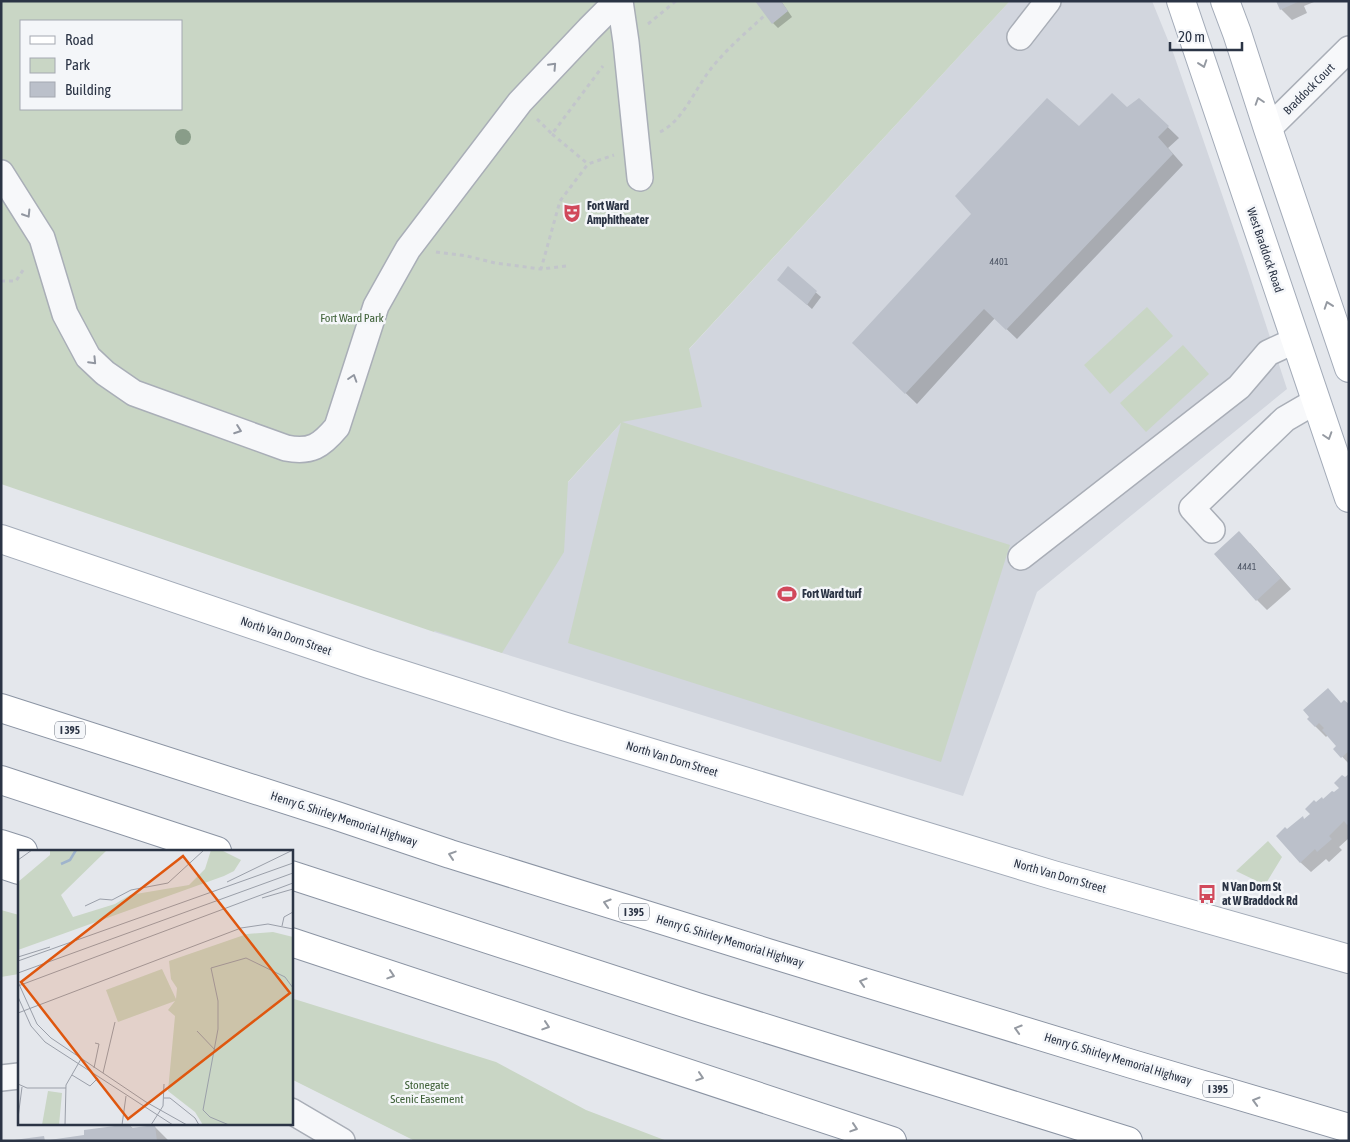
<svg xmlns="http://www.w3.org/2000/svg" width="1350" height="1142" viewBox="0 0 1350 1142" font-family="'Asap Condensed',sans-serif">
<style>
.built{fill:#d2d6de}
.green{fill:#c9d6c5;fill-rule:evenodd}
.shadow{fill:#0003}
.building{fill:#bbc0ca}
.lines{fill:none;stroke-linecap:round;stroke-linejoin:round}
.minor-casing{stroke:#a9aeb7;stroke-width:28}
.major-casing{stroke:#a3abb8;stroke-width:30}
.highway-casing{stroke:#8b94a3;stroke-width:30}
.path{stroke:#c2c5cb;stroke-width:3;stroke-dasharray:4 4;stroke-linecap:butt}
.minor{stroke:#f7f8fa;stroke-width:25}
.major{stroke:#fff;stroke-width:28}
.highway{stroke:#fff;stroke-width:28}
.tree{fill:#899d89}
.oneway{stroke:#959aa2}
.oneway2{stroke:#9196a0}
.labels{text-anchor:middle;stroke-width:5;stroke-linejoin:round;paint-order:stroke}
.number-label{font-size:10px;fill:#4f5766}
.shield{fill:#f4f6f9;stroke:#676e7b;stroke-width:1}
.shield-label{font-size:11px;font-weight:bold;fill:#2b3445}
.street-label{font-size:12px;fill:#2b3445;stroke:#f4f6f9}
.poi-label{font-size:12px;font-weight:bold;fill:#2b3445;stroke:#f4f6f9;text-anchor:start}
.park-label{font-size:12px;fill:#3f6138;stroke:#f4f6f9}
.inset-river{fill:none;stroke:#9fb4cc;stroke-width:2.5}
.inset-road{fill:none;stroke:#9a9fa9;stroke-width:1}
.view{fill:#df570f;fill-opacity:0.15;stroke:#df570f;stroke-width:2.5}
.inset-edge{fill:none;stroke:#2b3445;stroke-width:2.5}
</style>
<rect width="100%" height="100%" fill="#e4e7ec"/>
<path class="built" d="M1010,1H1152L1174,55L1247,267L1287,389L1037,592L963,796L434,632L622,422Z"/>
<path class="green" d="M1,1H1010L689,349L702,407L622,422L1010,545L941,762L568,643L621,423L568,482L564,552L502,653L435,631L434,632L1,484ZM21,21H181V109H21Z
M1147,307L1173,336L1110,394L1084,365Z
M1183,345L1209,374L1146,432L1120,403Z
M1268,841L1282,857L1265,885L1236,871Z
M1,910L19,915V974L1,977Z
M291,998L496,1062L586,1110L667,1141H415L291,1079Z"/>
<path class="shadow" d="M781,1L792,17L778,28L773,23Z
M1278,1H1313L1314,2L1304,6L1307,13L1292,20L1281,9Z
M1139,99L1179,138L1168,148L1183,165L1017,339L995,318L917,404L864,353L1079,127L1127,108Z
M788,268L821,297L812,309L784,284Z
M1250,543L1291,589L1267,610L1257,600Z
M1342,704L1349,706V764L1335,749L1337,746L1328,735L1326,737L1308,719Z
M1349,775V838L1339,847L1342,850L1329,862L1326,859L1311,872L1300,862L1287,830L1305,820L1311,814L1316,804L1334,794L1341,788L1345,779Z
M129,1125L134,1129L154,1126L169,1141H49L86,1136Z"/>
<path class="building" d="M755,1H781L788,11L772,24Z
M1276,1H1300L1280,10Z
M1112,93L1127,107L1139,98L1169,126L1158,137L1173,154L1006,330L984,309L905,394L852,343L971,214L955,196L1047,98L1079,126Z
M788,266L817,291L807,305L777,280Z
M1239,531L1281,578L1256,601L1214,554Z
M1328,688L1341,703L1344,700L1349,704V751L1341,758L1333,749L1336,746L1322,730L1324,728L1319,723L1315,727L1307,719L1309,717L1303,710Z
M1349,774V824L1347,825L1344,821L1329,836L1332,839L1317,852L1315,849L1300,863L1276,836L1285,827L1287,829L1303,816L1304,819L1310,814L1305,809L1314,800L1316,802L1322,797L1323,799L1332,791L1334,792L1339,788L1334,783L1342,775L1345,777Z
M130,1124L131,1128L155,1125L157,1141H49V1140L84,1135V1130Z
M44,1136L45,1141H14V1140Z"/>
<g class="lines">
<g class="minor-casing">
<path id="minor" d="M620,1L626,42L640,178
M1020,37L1048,1
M1268,129L1349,49
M1,173L42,238L65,314L88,357L105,373L134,393L286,448C311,453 321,446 337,427L376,306L408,249L520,102L589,29L617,1
M1212,530L1192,508L1285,419L1316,401
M1021,557L1239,387L1268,353L1296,340
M1,1078L19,1076
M291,1111L342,1141"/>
</g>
<g class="major-casing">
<path id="major" d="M1181,1L1349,498
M1225,1L1237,33L1268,129L1349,368
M1,539L369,664L563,726L1053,875L1349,959"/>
</g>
<g class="highway-casing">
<path id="highway" d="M1,708L337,816L450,854L768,953L1132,1064L1349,1128
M1,780L217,851
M1,844L23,851
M1,864L19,870
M291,875L697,1007L1128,1141
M291,942L892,1141"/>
</g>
<path class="path" d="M648,24L676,1
M537,119L552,134L603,66
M660,132C683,121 695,89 710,70C726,49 747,32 765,15
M552,134L588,164
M436,252L467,256L495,263L541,269
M566,266L541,269L560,201L588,164L614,155
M1,281H16L25,267"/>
<use href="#minor" class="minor"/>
<use href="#major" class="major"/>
<use href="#highway" class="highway"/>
</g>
<circle class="tree" cx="183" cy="137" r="8"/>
<defs><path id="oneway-chevron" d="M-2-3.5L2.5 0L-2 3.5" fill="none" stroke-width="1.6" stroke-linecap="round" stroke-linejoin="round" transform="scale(1.25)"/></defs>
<g class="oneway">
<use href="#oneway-chevron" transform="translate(1203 64) rotate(71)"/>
<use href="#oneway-chevron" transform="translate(1259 101) rotate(-108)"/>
<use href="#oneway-chevron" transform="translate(1328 305) rotate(-109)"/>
<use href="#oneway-chevron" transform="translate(1328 436) rotate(72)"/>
<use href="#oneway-chevron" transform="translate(452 855) rotate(-162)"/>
<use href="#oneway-chevron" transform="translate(607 903) rotate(-163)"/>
<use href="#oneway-chevron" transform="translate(391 975) rotate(18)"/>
<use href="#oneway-chevron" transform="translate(863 982) rotate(-163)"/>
<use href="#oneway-chevron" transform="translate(546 1026) rotate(18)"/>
<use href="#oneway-chevron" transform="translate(1018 1029) rotate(-163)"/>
<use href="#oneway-chevron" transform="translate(700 1077) rotate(18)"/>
<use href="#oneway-chevron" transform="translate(1256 1101) rotate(-164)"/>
<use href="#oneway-chevron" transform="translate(854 1128) rotate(18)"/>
</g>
<g class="oneway2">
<use href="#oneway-chevron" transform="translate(553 66) rotate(-47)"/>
<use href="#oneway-chevron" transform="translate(27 214) rotate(58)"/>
<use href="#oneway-chevron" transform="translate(93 361) rotate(46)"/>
<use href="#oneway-chevron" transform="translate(353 378) rotate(-72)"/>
<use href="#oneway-chevron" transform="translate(238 430) rotate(20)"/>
</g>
<defs>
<g id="theatre-bare" transform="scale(1.5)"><path d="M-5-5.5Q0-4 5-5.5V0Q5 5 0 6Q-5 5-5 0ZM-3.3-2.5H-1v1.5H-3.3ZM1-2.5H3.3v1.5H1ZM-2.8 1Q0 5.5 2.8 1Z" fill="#d1495b" stroke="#f4f6f9" stroke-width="2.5" paint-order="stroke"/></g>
<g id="stadium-bare" transform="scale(1.5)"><path d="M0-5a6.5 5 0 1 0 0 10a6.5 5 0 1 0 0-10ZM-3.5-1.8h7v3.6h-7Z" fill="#d1495b" stroke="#f4f6f9" stroke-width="2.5" paint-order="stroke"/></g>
<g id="bus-bare" transform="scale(1.5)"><path d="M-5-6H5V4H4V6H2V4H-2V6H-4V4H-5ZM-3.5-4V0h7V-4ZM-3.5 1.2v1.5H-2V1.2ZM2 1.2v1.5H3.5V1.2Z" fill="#d1495b" stroke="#f4f6f9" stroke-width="2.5" paint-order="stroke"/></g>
</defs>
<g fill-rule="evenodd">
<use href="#theatre-bare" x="572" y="213"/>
<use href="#stadium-bare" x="787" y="594"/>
<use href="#bus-bare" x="1207" y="894"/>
</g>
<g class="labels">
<g class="number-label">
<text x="999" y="265">4401</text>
<text x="1247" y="570">4441</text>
</g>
<g class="shield">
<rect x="55" y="721.5" width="30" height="17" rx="4"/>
<rect x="619" y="903.5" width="30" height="17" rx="4"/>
<rect x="1203" y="1080.5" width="30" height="17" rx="4"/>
</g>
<g class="shield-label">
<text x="70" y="734">I 395</text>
<text x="634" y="916">I 395</text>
<text x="1218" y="1093">I 395</text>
</g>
<g class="street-label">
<text transform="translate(1309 89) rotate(-45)" y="4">Braddock Court</text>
<text transform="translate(1265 250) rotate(71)" y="4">West Braddock Road</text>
<text transform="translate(286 636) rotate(19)" y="4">North Van Dorn Street</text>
<text transform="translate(672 759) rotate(17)" y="4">North Van Dorn Street</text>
<text transform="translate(344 819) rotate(18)" y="4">Henry G. Shirley Memorial Highway</text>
<text transform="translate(1060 876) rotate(16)" y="4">North Van Dorn Street</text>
<text transform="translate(730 941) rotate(17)" y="4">Henry G. Shirley Memorial Highway</text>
<text transform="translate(1118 1059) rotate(17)" y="4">Henry G. Shirley Memorial Highway</text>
</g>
<g class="poi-label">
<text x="587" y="210">Fort Ward<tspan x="587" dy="14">Amphitheater</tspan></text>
<text x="802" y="598">Fort Ward turf</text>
<text x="1222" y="891">N Van Dorn St<tspan x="1222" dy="14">at W Braddock Rd</tspan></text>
</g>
<g class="park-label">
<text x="352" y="322">Fort Ward Park</text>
<text x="427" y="1089">Stonegate<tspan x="427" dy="14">Scenic Easement</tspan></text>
</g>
</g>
<g transform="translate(18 850)">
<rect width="275" height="275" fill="#e4e7ec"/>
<path d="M32,0H89L43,45L55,67L97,54L112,45L171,35L187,19L193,0H203L223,10L216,21L206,26L0,100V32L32,5ZM255,82L275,87V275H185L177,262L150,241L157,166L150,160L157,151L100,172L88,140L144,119L158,149L159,138L153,129L151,111L229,84ZM30,241L44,243L41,275H24Z" fill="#c9d6c5"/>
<path class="inset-river" d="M43,14L52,10L58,0"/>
<path class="inset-road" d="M0,10L14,0M209,32L275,0M244,48L275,39M67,56L82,49L94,50L113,40L150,33L186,0M264,76L266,67L275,62M0,107L32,97M0,111L275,13M0,123L275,23M0,132L19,174L33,188L128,252L169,275M0,136L275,33M0,147L13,176L27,192L155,275M0,163L223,78L250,74L275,79M179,181L198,201M76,218L81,194L77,193M85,223L97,172M54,225L72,236L80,228M0,234L9,238H48M146,248H152L177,268L181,275M0,268L4,237M47,275L48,235L63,209M104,275L108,246M133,275L145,256L146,234M211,275L192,267L185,260L200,179V151L193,118L228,108L267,127L275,138"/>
<path class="view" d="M165,6L272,143L110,269L3,132Z"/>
<rect width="275" height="275" class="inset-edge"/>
</g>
<rect width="1350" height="1142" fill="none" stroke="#2b3445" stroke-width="5"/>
<rect x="20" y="20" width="162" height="90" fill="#f4f6f9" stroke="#a4a8b1"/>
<rect x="30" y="36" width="25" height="8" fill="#ffffff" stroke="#a4a8b1"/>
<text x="65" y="45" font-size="15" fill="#2b3445">Road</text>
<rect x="30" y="58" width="25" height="15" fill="#c9d6c5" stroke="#a4a8b1"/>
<text x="65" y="70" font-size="15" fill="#2b3445">Park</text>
<rect x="30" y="82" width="25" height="15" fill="#bbc0ca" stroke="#a4a8b1"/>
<text x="65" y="95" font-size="15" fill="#2b3445">Building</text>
<path d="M1170 42v8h72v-8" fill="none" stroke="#2b3445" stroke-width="2.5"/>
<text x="1178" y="42" font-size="15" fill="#2b3445" stroke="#f4f6f9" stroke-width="4" paint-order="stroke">20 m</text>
</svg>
